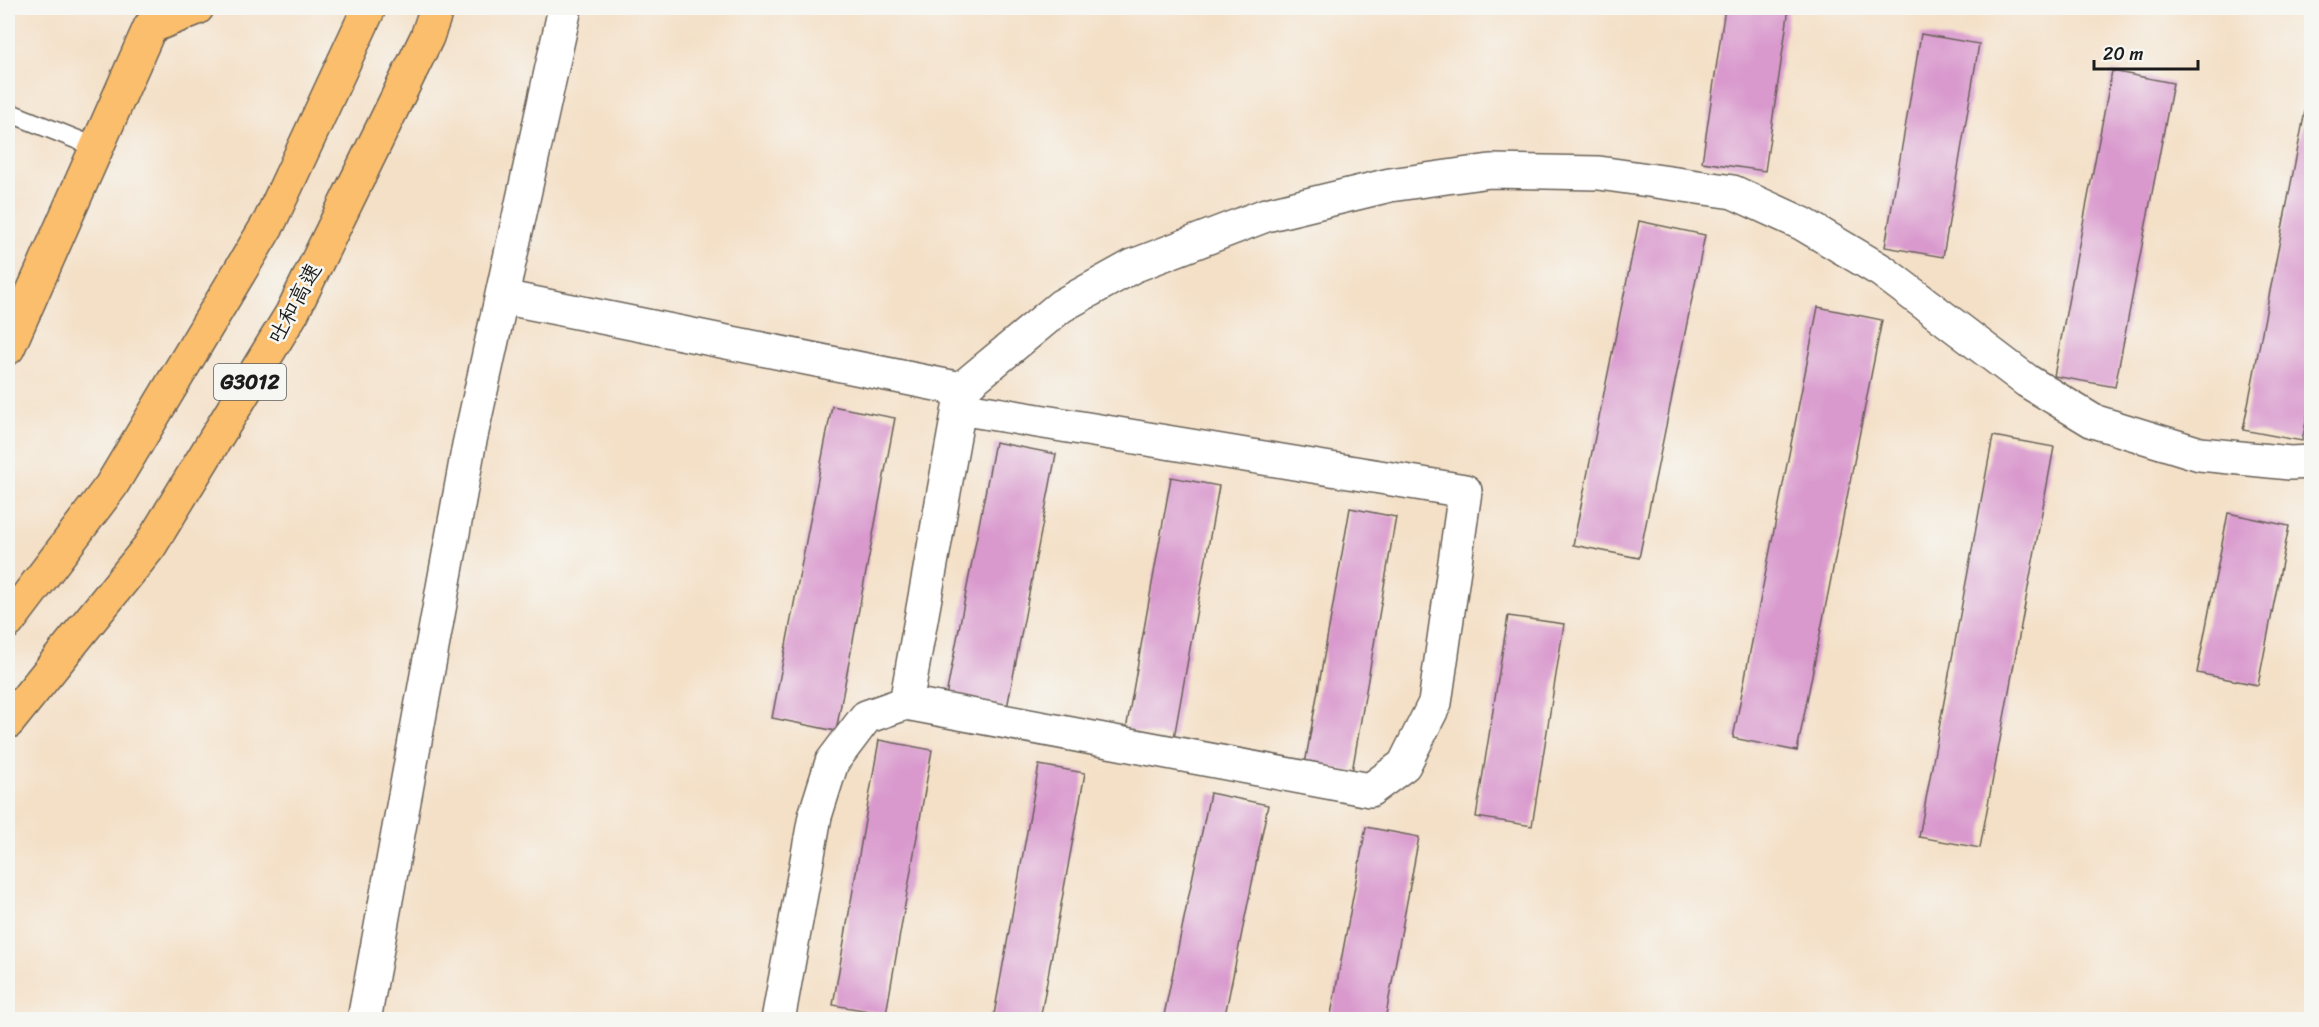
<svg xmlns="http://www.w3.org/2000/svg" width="2319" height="1027" viewBox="0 0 2319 1027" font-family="Sriracha,'LXGW WenKai TC',sans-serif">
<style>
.building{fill:#d999cd}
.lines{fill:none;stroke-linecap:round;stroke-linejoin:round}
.lane-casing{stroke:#686158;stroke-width:21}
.street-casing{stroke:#686158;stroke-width:36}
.highway-casing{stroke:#686158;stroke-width:36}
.lane{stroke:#fff;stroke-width:18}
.street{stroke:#fff;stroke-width:33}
.highway{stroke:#fabe6d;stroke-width:33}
.labels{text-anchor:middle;stroke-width:5;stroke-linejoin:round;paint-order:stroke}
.shield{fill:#f6f6f2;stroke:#5d5d5c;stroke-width:1.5}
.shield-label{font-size:21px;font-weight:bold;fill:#1c1c1c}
.street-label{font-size:22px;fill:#1c1c1c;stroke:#f6f6f2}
</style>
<rect width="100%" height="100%" fill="#f6f6f2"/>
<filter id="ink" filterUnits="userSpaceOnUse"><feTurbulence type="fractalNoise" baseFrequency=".0167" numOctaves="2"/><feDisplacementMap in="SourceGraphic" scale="12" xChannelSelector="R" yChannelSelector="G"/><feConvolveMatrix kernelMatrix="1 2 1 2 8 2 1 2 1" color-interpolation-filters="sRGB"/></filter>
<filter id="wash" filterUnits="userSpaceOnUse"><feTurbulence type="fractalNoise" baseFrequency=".008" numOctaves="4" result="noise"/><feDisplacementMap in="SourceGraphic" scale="24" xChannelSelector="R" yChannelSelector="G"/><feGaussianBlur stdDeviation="1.35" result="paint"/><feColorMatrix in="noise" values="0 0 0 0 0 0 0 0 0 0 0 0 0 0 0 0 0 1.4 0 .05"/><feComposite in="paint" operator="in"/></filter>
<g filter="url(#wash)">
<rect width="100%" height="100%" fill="#f4e0c7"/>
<g id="blocks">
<path class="building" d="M1725,8H1789L1765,171L1702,162Z
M1921,34L1979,44L1943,257L1885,247Z
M2112,71L2173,83L2115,387L2054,376Z
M2306,106L2312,107V394L2302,441L2243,430Z
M1639,221L1705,235L1639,558L1573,545Z
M1818,307L1882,320L1797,751L1733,738Z
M832,406L895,418L836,731L772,718Z
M1993,436L2054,447L1980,848L1919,837Z
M995,442L1056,454L1007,708L946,696Z
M1171,477L1219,486L1174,738L1126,730Z
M1350,508L1396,517L1352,772L1305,764Z
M2228,513L2289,526L2258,685L2197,673Z
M1508,616L1564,624L1532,826L1476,817Z
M879,740L932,750L886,1014L833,1005Z
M1039,765L1085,773L1040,1020H993Z
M1210,793L1268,805L1224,1020H1163Z
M1366,827L1419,837L1385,1020H1330Z"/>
</g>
</g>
<g filter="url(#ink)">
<use href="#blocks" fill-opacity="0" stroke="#686158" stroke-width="1.5"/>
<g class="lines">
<g class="lane-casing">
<path id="lane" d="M8,112L98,148"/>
</g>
<g class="street-casing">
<path id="street" d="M502,297L961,389L959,408L1465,491L1435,703L1404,765L1370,790L906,703L866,717L832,762L815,816L778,1020
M961,389L1061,306L1133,266L1266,215L1390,185L1490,171L1599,173L1733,192L1803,224L1882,271L2027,381L2093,421L2200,454L2290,463L2312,462
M906,703L959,408
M364,1020L469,445L565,8"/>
</g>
<g class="highway-casing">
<path id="highway" d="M8,348L150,27L197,8
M8,622L111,486L270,221L369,8
M8,722L150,546L292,313L427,37L437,8"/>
</g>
<use href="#lane" class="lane"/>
<use href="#street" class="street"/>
<use href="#highway" class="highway"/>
</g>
</g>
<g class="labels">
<rect class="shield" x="214" y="364" width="72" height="36" rx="4.5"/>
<g class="shield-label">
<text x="250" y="389">G3012</text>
</g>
<g class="street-label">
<text transform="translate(294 303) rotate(-62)" y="8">吐和高速</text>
</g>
</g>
<rect width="2319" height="1027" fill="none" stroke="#f6f6f2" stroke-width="30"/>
<path d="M2094 60v9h104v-9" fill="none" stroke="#1c1c1c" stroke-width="3"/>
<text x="2103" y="60" font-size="18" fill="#1c1c1c" stroke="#f6f6f2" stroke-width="4.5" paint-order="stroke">20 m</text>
</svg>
